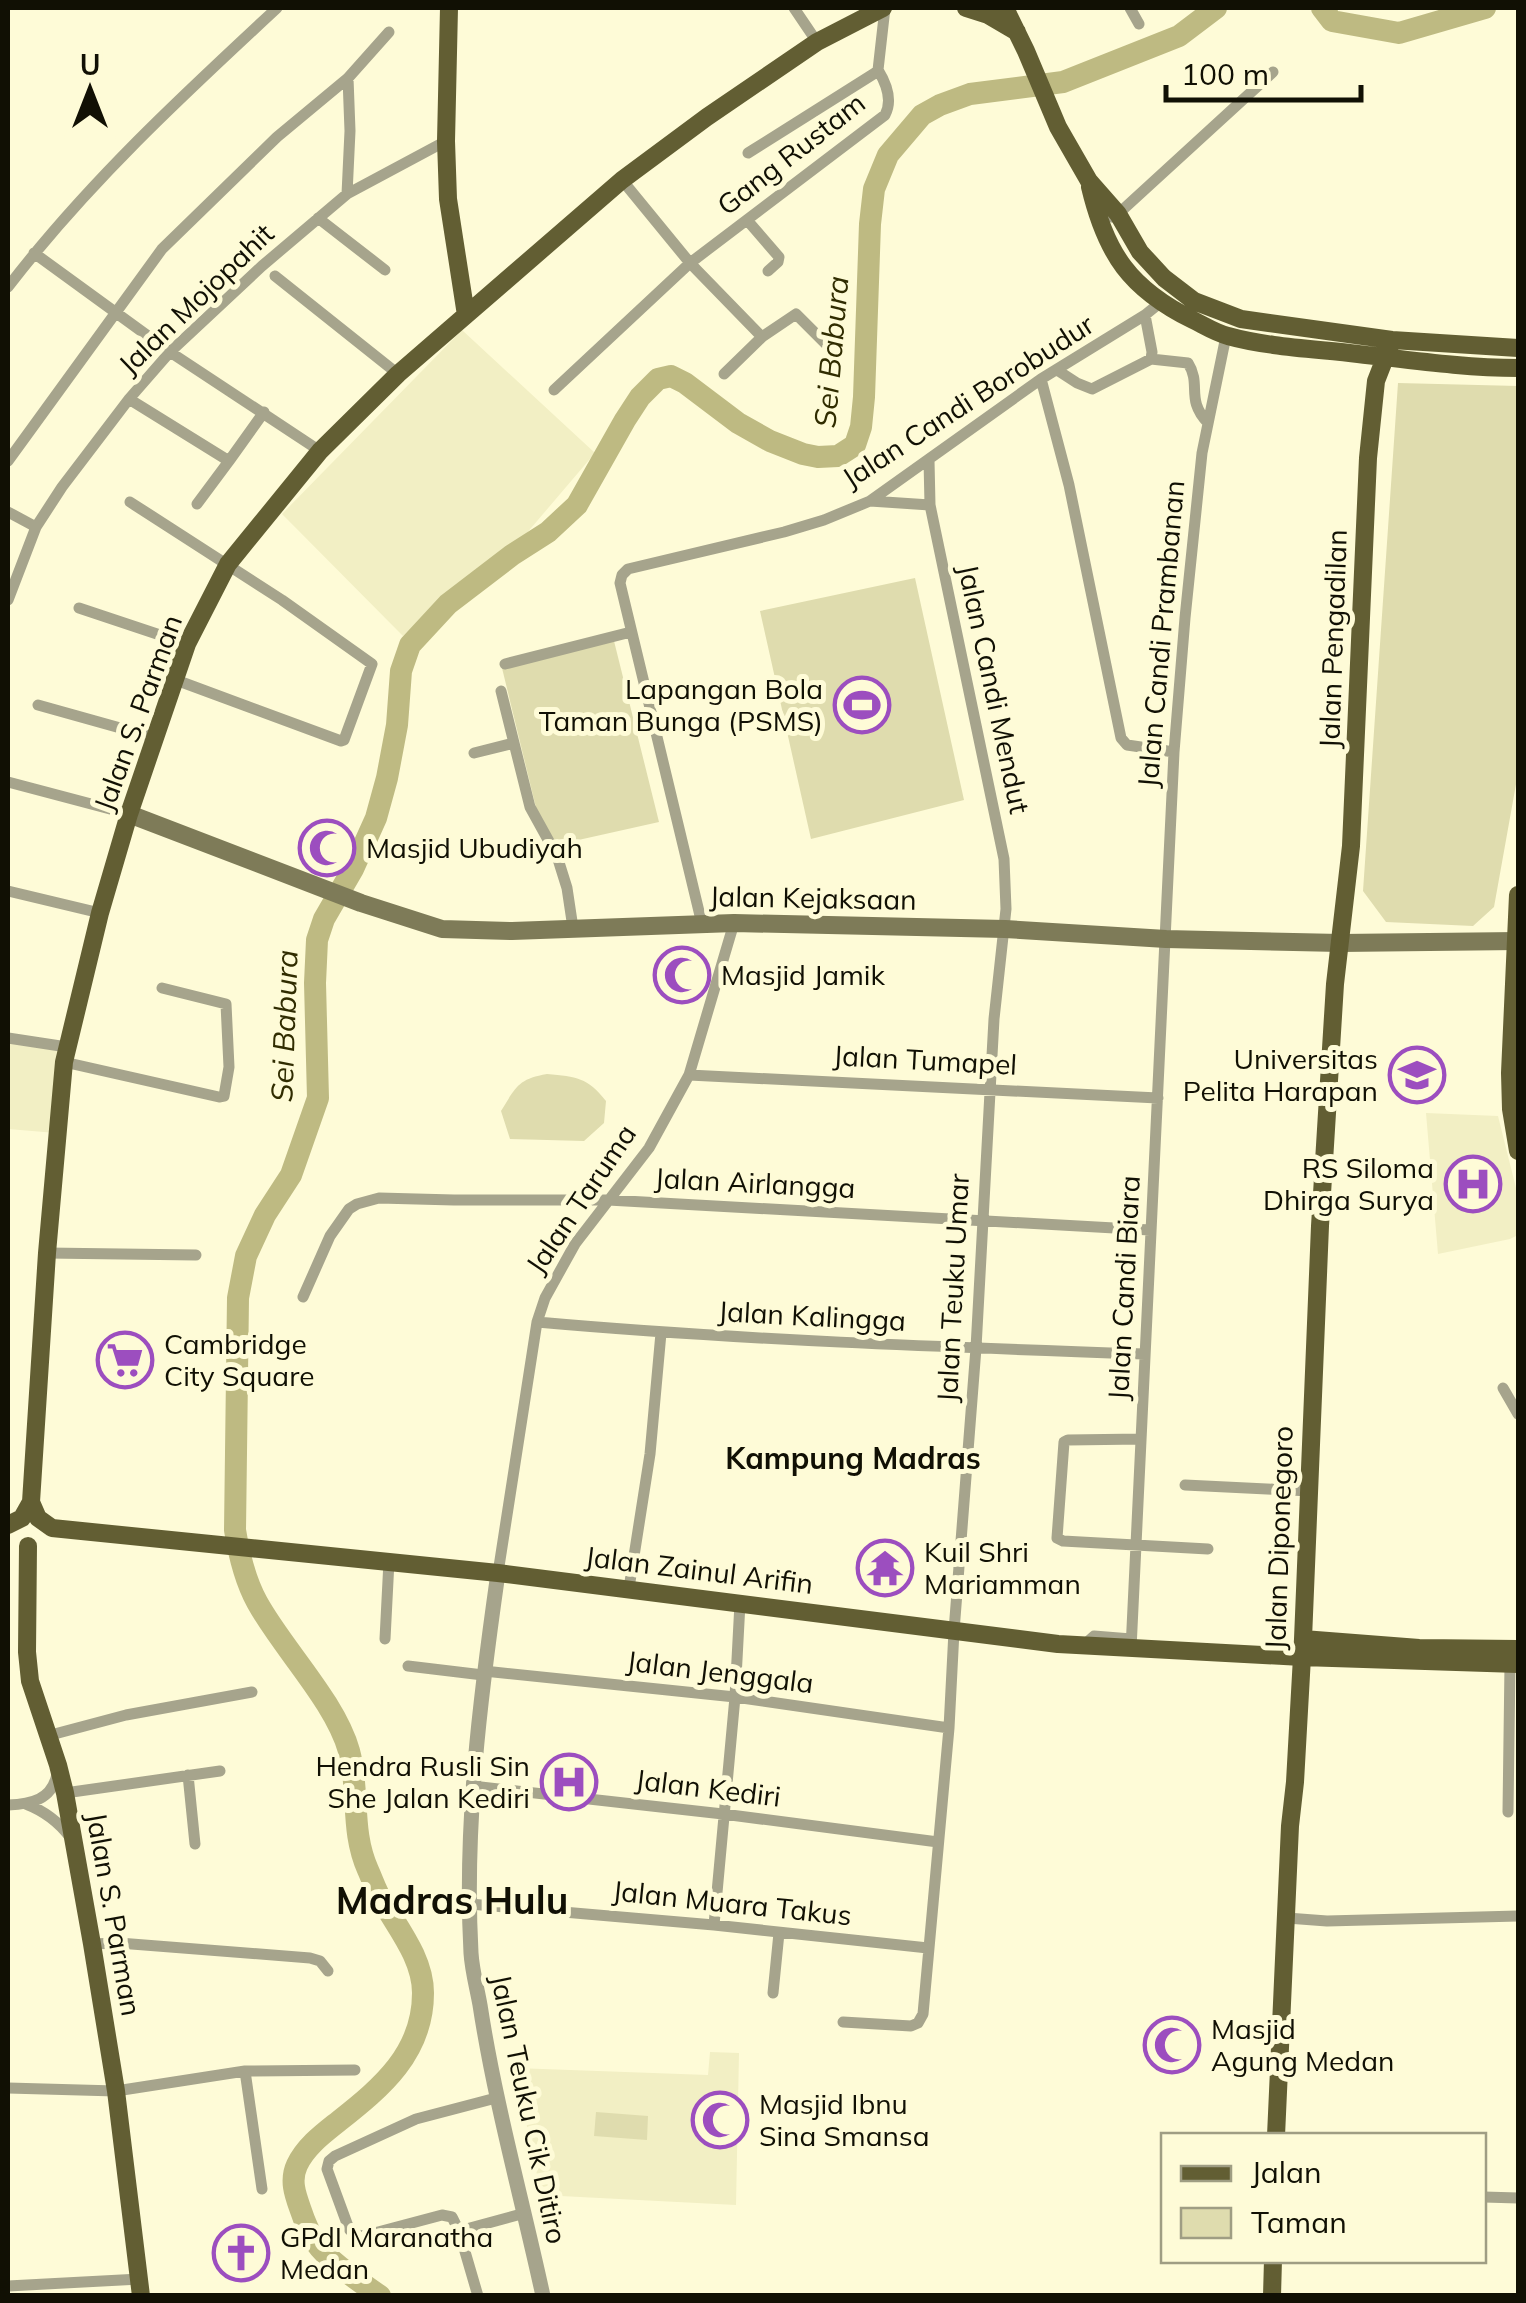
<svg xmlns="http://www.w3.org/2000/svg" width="1526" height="2303" viewBox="0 0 1526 2303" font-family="Mulish,sans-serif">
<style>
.built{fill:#f2efc4}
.green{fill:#dfdcae}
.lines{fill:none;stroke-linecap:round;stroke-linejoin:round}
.river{stroke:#beba82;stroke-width:22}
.minor{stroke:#a6a48c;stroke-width:11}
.tertiary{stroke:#a6a48c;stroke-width:15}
.secondary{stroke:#7e7b58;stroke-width:18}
.primary{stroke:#625e33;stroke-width:18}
.labels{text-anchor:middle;stroke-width:10;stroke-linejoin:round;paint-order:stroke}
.street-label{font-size:28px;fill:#111004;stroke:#fefbd7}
.poi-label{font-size:28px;fill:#111004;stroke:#fefbd7;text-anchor:start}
.water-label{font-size:30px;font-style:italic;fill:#302c00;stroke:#fefbd7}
.neighbourhood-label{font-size:30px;font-weight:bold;fill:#111004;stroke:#fefbd7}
.district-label{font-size:38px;font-weight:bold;fill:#111004;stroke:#fefbd7}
</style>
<rect width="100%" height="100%" fill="#fefbd7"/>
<path class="built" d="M462,330L595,453L526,534L480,569L403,636L282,514Z
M8,1038L67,1047L56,1133L8,1129Z
M1426,1113L1498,1116L1518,1196V1235L1510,1239L1438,1254Z
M710,2052L739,2053L736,2205L541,2195L515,2068L708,2075Z"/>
<path class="green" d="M1398,383L1518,386V773L1494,907L1473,926L1386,922L1363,891Z
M915,578L964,800L811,839L760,611Z
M614,641L659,822L556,845L540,824L502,668Z
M547,1074C577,1077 587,1077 606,1101L604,1123L584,1141L510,1139L501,1111C516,1087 518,1079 547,1074Z
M596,2112L648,2116L647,2140L594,2136Z"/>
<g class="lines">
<path class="river" d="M1322,8L1332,21L1399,33L1485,8
M380,2296C362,2283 328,2261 316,2243C309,2233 304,2220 300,2208C295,2194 290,2180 297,2165C306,2146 324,2133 339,2121C382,2087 423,2053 423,1993C423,1960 400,1931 384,1904C377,1894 373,1881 368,1870C350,1830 360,1791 349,1751C335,1701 282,1648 257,1602C245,1580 239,1555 235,1530L238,1298L246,1256L265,1215L291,1175L318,1098L315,983L317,940L324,919L353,869L376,818L387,778L397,725L401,671L410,645L448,604L512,555L548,532L577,505L625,420L640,397L658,379L671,376L685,383L738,423L770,441L803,454L818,457L838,456L855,445L861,427L864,397L870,224L874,189L888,155L922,115L940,105L970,94L1063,82L1179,36L1216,8"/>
<path class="minor" d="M794,8L817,42
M1130,8L1139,24
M748,153L875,73L878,70L885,8
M622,180L690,263L762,337
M347,194L350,131L348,78
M1112,217L1118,214L1273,72
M318,218L385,270
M747,220L779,257L778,262L768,271
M34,253L170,352L320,451
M275,276L398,374
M8,287C87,184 182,96 277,8
M1151,359L1188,363C1202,385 1185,399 1208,423
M1057,370L1077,383L1092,389L1151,359L1152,352L1145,315
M724,374L762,337L796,314L828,346
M1041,379L1069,485L1121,738L1127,745L1134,746L1174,752
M554,390L690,263L885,115C893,100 886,83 878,70
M129,399L229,461L264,412
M8,461L162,249L277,137L348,78L389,32
M870,501L930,505
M130,502L282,600L372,664L344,740L341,741L176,680
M197,504L229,461
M8,512L36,527
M8,600L36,527L62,487L129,399L170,352L262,266L347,194L446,141
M79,608L187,644
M505,664L631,632
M501,691L530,807L557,856L567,888L573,928
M38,705L156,738
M474,753L514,743
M8,782L129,814
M8,891L100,913
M702,924L620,583L622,575L628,569L784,532L824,520L870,501L1041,379L1145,315L1161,302
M8,1038L67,1047
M64,1062L219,1097L224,1096L229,1067L226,1004L162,988
M689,1075L1158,1098
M47,1253L196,1255
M303,1297L330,1236L349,1209L357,1204L379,1198L454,1200H608L1150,1230
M537,1322C739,1340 942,1347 1145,1354
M1503,1388L1518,1414
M1141,1439L1068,1440L1064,1442L1057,1538L1063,1541L1208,1549
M1185,1485L1310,1491
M498,1573L537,1322L545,1298L575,1244L649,1148L689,1075L734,923
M629,1588L650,1454L661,1333
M385,1639L389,1561
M1084,1645L1094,1636L1131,1639
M1131,1649L1174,752L1185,618L1202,453L1226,336
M408,1666L483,1675
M484,1671L735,1697L949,1728
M47,1736L126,1715L252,1692
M188,1775L195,1844
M472,1786L723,1814L938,1842
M65,1793L220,1771
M26,1804C44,1811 58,1821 70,1837
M8,1805C31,1804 52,1800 57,1774
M1508,1812L1510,1664
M470,1904L714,1925L928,1948
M1287,1918L1327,1921L1518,1916
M714,1925L735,1697L740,1603
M92,1944L119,1943L310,1958L320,1961L328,1971
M773,1993L779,1933
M843,2022L911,2026L918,2023L923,2014L949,1728L954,1631L976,1348L994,1019L1006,909L1004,859L930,505L929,460
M245,2071L262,2189
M8,2088L116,2091L245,2071L355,2070
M496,2098L416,2119L335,2156L329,2161L327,2169L349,2229L354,2234L363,2236L442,2215L452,2217L459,2231L525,2213
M1484,2197L1518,2198
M459,2231L478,2296
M8,2286L140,2279"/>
<path class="tertiary" d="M498,1573C480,1699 464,1826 471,1953C472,1970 477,1988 480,2005C495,2103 522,2199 543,2296"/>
<path class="secondary" d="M129,814L361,903L442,929L512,931L734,923L1005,929L1166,939L1340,943L1518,941"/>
<path class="primary" d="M449,8L446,141L448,199L466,315
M966,8L988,15L1017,32
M1005,8L1026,51L1058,127L1089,181L1118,214L1140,252L1164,278L1194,301L1241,319L1269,323L1392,340L1518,348
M1090,187C1106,254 1130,289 1193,320C1205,326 1216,333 1228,336C1267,347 1317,349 1358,354C1411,360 1465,368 1518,368
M1518,895L1510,1073L1511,1109L1518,1151
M31,1502L38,1518L52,1528L498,1573L1058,1644L1302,1657L1518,1664
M8,1525L22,1518L31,1502L47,1253L64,1062L100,913L129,814L187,644L228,564L320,451L398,374L622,180L707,117L817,42L883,8
M28,1546L27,1652L30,1681L58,1765L65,1793L92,1944L116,2091L141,2296
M1303,1639L1419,1648L1518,1649
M1276,2136L1290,1826L1295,1782L1303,1639L1320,1226L1335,984L1351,846L1368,458L1376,381L1392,340
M1272,2296L1273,2260"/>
</g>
<defs>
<g id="stadium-ring" transform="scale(2.875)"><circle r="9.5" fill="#fefbd7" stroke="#9c4ebf" stroke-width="1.5"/><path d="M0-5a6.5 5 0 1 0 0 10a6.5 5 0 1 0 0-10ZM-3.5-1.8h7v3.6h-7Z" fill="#9c4ebf"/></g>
<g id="mosque-ring" transform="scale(2.875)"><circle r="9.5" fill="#fefbd7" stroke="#9c4ebf" stroke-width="1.5"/><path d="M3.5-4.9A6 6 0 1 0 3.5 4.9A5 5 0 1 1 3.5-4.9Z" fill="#9c4ebf"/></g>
<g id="university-ring" transform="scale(2.875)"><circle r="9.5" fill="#fefbd7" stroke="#9c4ebf" stroke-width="1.5"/><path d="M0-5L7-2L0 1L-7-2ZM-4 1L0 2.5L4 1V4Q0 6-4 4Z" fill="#9c4ebf"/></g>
<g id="hospital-ring" transform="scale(2.875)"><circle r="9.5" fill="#fefbd7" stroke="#9c4ebf" stroke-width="1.5"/><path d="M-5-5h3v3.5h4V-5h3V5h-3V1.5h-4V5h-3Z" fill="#9c4ebf"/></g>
<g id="supermarket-ring" transform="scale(2.875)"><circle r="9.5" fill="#fefbd7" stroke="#9c4ebf" stroke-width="1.5"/><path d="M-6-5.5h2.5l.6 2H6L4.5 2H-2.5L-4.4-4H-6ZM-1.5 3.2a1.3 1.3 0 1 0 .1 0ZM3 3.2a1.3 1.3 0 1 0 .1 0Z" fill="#9c4ebf"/></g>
<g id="temple-ring" transform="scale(2.875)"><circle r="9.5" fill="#fefbd7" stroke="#9c4ebf" stroke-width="1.5"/><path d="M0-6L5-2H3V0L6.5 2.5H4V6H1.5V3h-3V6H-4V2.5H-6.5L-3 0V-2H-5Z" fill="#9c4ebf"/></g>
<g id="church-ring" transform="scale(2.875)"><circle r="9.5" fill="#fefbd7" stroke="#9c4ebf" stroke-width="1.5"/><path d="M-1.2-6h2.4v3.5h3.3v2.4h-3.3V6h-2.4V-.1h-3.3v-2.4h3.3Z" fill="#9c4ebf"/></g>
</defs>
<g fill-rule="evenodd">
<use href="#stadium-ring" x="862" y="705"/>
<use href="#mosque-ring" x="327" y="848"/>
<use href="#mosque-ring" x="682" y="975"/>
<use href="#university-ring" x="1417" y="1075"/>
<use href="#hospital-ring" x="1473" y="1184"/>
<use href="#supermarket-ring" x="125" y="1360"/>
<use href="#temple-ring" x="885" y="1568"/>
<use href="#hospital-ring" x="569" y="1782"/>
<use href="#mosque-ring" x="1172" y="2045"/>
<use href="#mosque-ring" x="720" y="2120"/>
<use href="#church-ring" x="241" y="2253"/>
</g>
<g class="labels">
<g class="street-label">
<text transform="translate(791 154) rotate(-38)" y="10">Gang Rustam</text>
<text transform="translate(196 299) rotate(-44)" y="10">Jalan Mojopahit</text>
<text transform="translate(968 401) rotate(-33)" y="10">Jalan Candi Borobudur</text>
<text transform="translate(1161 634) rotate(-85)" y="10">Jalan Candi Prambanan</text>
<text transform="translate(1333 639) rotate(-88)" y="10">Jalan Pengadilan</text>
<text transform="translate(994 689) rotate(78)" y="10">Jalan Candi Mendut</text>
<text transform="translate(138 713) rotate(-70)" y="10">Jalan S. Parman</text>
<text transform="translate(813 898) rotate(1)" y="10">Jalan Kejaksaan</text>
<text transform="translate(925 1060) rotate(3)" y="10">Jalan Tumapel</text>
<text transform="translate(755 1183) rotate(3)" y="10">Jalan Airlangga</text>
<text transform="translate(581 1199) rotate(-56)" y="10">Jalan Taruma</text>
<text transform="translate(953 1288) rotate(-87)" y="10">Jalan Teuku Umar</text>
<text transform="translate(1124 1288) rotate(-87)" y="10">Jalan Candi Biara</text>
<text transform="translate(812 1316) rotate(3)" y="10">Jalan Kalingga</text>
<text transform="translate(1279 1538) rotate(-88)" y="10">Jalan Diponegoro</text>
<text transform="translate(699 1570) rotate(7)" y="10">Jalan Zainul Arifin</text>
<text transform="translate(720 1672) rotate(7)" y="10">Jalan Jenggala</text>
<text transform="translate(708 1788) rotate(7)" y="10">Jalan Kediri</text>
<text transform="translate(732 1903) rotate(6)" y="10">Jalan Muara Takus</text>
<text transform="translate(114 1914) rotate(80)" y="10">Jalan S. Parman</text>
<text transform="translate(529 2109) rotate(78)" y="10">Jalan Teuku Cik Ditiro</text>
</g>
<g class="poi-label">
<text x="823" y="699" text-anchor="end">Lapangan Bola<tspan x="823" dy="32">Taman Bunga (PSMS)</tspan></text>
<text x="366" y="858">Masjid Ubudiyah</text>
<text x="721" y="985">Masjid Jamik</text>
<text x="1378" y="1069" text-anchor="end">Universitas<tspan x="1378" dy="32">Pelita Harapan</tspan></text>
<text x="1434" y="1178" text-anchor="end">RS Siloma<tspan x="1434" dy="32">Dhirga Surya</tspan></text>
<text x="164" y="1354">Cambridge<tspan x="164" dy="32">City Square</tspan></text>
<text x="924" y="1562">Kuil Shri<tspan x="924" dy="32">Mariamman</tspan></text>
<text x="530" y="1776" text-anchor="end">Hendra Rusli Sin<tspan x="530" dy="32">She Jalan Kediri</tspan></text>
<text x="1211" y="2039">Masjid<tspan x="1211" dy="32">Agung Medan</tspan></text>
<text x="759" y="2114">Masjid Ibnu<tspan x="759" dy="32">Sina Smansa</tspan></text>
<text x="280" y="2247">GPdI Maranatha<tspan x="280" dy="32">Medan</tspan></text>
</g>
<g class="water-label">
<text transform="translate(832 352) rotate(-85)" y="10">Sei Babura</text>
<text transform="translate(285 1026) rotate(-88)" y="10">Sei Babura</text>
</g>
<g class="neighbourhood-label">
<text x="853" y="1469">Kampung Madras</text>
</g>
<g class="district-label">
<text x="452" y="1914">Madras Hulu</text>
</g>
</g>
<rect width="1526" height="2303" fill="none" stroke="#111004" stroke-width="20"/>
<rect x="1161" y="2133" width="325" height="130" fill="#fefbd7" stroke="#9f9d83" stroke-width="2.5"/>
<rect x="1181" y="2166" width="50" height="15" fill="#625e33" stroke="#9f9d83" stroke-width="2.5"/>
<text x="1251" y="2183" font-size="30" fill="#111004">Jalan</text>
<rect x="1181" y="2208" width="50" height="30" fill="#dfdcae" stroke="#9f9d83" stroke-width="2.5"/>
<text x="1251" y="2233" font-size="30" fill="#111004">Taman</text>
<g transform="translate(90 90)" stroke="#fefbd7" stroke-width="8" paint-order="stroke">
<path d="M0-8L18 38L0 25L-18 38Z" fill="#111004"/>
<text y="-15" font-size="28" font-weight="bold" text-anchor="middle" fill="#111004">U</text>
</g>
<path d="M1166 85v15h195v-15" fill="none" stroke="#111004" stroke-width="5"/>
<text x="1181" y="85" font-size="30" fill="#111004" stroke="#fefbd7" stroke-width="8" paint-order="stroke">100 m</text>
</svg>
